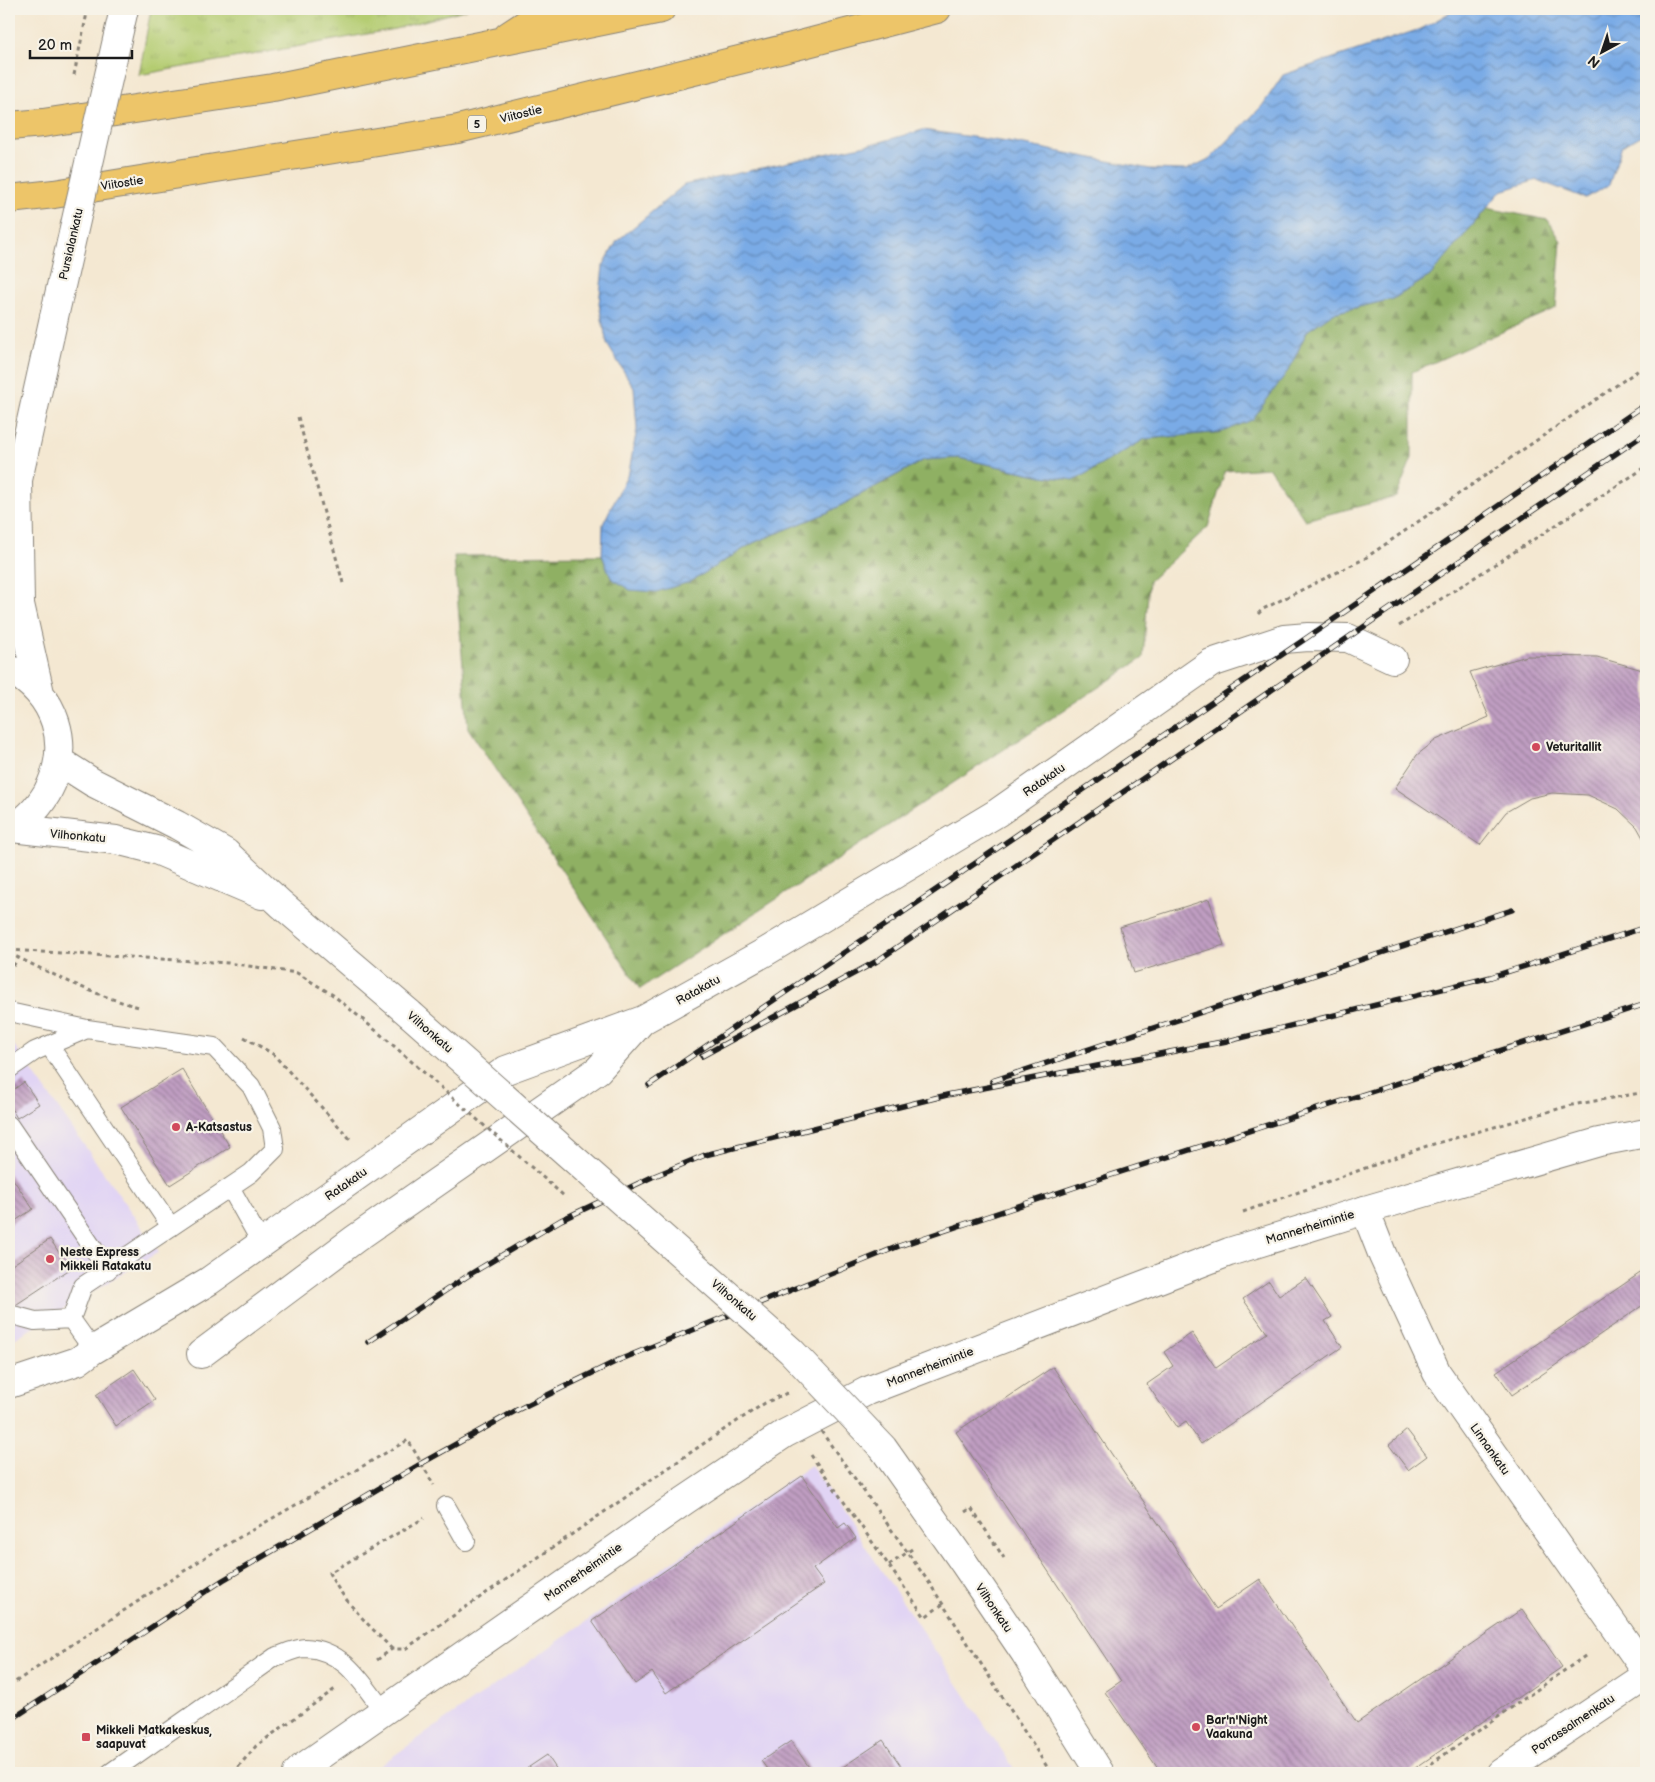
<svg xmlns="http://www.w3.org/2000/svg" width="1655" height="1782" viewBox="0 0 1655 1782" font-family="'Balsamiq Sans',sans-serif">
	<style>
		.built { fill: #e1d4f4 }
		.grass { fill: url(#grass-tufts); stroke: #687446 }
		.forest { fill: url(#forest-firs); stroke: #566640 }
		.water { fill: url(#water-waves); stroke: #4b6481 }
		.building { fill: url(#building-back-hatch) }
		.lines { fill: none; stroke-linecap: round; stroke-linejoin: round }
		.service-casing { stroke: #888277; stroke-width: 20 }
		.minor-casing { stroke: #888277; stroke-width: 30 }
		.tertiary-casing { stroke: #888277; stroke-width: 30 }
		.trunk-casing { stroke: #888277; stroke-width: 30 }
		.path { stroke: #888277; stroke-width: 3; stroke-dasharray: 4 4; stroke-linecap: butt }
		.service { stroke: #fff; stroke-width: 18 }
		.minor { stroke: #fff; stroke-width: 28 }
		.tertiary { stroke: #fff; stroke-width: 28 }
		.trunk { stroke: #edc569; stroke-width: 28 }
		.rail-casing { stroke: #1c1c1c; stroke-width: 5.5 }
		.rail { stroke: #f7f3e8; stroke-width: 4; stroke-dasharray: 11; stroke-linecap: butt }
		.tertiary-bridge-casing { stroke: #888277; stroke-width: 30; stroke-linecap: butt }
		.path-bridge { stroke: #888277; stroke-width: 3; stroke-dasharray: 4 4; stroke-linecap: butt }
		.tertiary-bridge { stroke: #fff; stroke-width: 28 }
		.poi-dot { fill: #d1495b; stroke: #f7f3e8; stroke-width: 2 }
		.labels { text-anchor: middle; stroke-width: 4.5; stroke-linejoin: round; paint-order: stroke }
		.shield { fill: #f7f3e8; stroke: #5e5c59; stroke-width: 1 }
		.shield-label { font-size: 11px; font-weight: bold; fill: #1c1c1c }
		.street-label { font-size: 12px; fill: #1c1c1c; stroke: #f7f3e8 }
		.poi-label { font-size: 12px; font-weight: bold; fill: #1c1c1c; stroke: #f7f3e8; text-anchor: start }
	</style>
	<defs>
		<pattern id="grass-tufts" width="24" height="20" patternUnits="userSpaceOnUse" patternTransform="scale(1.25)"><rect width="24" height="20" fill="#b4cc71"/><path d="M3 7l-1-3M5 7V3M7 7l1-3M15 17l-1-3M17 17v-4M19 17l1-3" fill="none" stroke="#9aaf61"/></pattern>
		<pattern id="forest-firs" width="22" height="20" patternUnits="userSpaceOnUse" patternTransform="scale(1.25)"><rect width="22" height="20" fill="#8fb063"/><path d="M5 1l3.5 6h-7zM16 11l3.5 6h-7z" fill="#748e51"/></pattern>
		<pattern id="water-waves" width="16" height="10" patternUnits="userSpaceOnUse" patternTransform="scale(1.25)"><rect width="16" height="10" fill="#7aabe6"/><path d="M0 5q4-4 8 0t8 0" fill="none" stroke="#638aba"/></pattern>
		<pattern id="building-back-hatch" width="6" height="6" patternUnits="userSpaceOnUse" patternTransform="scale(1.25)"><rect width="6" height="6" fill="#c09ec2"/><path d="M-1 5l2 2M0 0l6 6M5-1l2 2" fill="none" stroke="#9b809d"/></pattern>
	</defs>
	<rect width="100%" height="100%" fill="#f7f3e8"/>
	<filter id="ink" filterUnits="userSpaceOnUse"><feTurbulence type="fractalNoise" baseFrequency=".02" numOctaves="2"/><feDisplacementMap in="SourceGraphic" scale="10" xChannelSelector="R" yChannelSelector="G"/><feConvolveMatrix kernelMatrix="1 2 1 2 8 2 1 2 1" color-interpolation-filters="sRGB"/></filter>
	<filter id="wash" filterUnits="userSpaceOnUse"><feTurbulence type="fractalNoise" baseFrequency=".0096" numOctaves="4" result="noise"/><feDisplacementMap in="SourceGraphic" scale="20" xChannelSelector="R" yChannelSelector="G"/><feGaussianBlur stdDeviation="1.12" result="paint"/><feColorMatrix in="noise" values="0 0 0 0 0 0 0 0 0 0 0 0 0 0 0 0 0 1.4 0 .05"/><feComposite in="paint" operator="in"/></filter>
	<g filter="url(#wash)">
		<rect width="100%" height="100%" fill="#f4e8d2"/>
		<path class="built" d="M9,1038l150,214 -150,90z
			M811,1465l206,308h-648z"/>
		<path class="grass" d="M151,9h316l-72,20 -256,46z"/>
		<path class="forest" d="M1487,208l61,12 13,21 -5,67 -144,64v86l-16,39 -91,23 -36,-52 -44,3 -17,56 -59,54 -6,77 -503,331 -172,-261 -14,-172 148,-1 9,23 79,4 63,-39 76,-31 95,-52 35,-2 83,18 33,4 70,-41 77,-7 68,-64 17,-37 26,-18 60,-14 37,-23z"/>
		<path class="water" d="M1456,9h190v124l-24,13 -13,39 -24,13 -48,-18 -36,11 -71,85 -37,23 -60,14 -26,18 -17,37 -38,52 -30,12 -77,7 -70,41 -33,-4 -83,-18 -35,2 -95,52 -76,31 -63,39 -34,10 -26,-2 -19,-12 -9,-23 1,-31 26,-53 8,-42 -3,-41 -27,-44 -8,-40 4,-38 14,-25 67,-56 196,-43 43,-12 91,13 136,26 36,1 25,-12 51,-52 21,-31 140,-47z"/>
		<g id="blocks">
			<path class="building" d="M1527,656l70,1 49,14v172l-9,-16 -19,-18 -30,-14 -36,-2 -22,5 -24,14 -26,33 -85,-57 22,-33 19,-15 53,-23 -19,-45z
				M1209,899l15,46 -90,28 -14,-46z
				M182,1069l48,78 -60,38 -49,-78z
				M24,1082l15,22 -22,14 -8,-13v-12z
				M9,1173l24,36 -24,16z
				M50,1239l20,30 -59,39 -2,-4v-37z
				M1646,1269v34l-134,92 -16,-23z
				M1306,1278l26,39 -7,4 17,26 -141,97 -15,-22 -9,6 -30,-44 26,-18 -9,-14 28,-19 24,35 51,-35 -24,-34 26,-18 10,15z
				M1053,1367l163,242 44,-30 97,144 165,-114 40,58 -154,106h-247l-56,-81 16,-11 -165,-249z
				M134,1369l21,31 -39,26 -20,-31z
				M1407,1430l20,26 -19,14 -19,-25z
				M802,1476l36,52 7,-5 11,15 -43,31 11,15 -158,109 -14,-21 -17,12 -43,-63z
				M883,1740l20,29 -6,4h-63z
				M791,1741l22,32h-43l-9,-12z
				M547,1755l12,18h-39z"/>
		</g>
	</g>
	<g filter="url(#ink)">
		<use href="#blocks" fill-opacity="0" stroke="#888277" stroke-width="1"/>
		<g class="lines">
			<defs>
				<path id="service" d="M9,1012l78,17
					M49,1045l122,182
					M9,1069l26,-18 52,-22 127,18 37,39 21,42 3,21 -24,24 -168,113 -12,33
					M9,1125l99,145
					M230,1187l32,57
					M9,1314l26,7 36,-2
					M71,1319l22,31
					M446,1506l20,35
					M110,1773l165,-116c9,-3 21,-9 30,-9 39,1 58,36 79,64"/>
				<path id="minor" d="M1365,1210l18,46 54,117 209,298
					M201,1354l154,-115 243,-169 42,-47
					M9,1384l69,-23 15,-11 116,-69 297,-211 137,-50 124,-69 230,-138 214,-150 73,-24 24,-2 40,1 45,21"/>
				<path id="tertiary" d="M18,480l2,124 20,89
					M12,496l6,-16 36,-163
					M9,669c47,26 64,75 38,124 -9,15 -22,29 -38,36
					M59,761l33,21 85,43 49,28 55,51 129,110
					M12,828l104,12 40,10 106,45
					M962,1560l63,93 75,120
					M297,1773l5,-5 382,-267 100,-67 83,-43 362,-139 136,-42 234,-68 47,-9
					M1501,1773l145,-97"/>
				<path id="trunk" d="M508,36l41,-27
					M9,126l34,-3 230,-35 388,-79
					M9,199l45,-5 404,-65 346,-85 133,-35"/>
			</defs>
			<use href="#service" class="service-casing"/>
			<use href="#minor" class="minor-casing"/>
			<use href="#tertiary" class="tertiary-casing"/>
			<use href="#trunk" class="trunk-casing"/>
			<path class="path" d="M87,13l1,-4
				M298,417l45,166
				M1258,614l5,-5 101,-50 282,-194
				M1399,626l247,-159
				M9,950l219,13 69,10 36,22 53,44
				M9,953c43,21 84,42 130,54
				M9,973l9,-15
				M244,1037l29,17 79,87
				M1243,1212l184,-66 145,-41 74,-13
				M811,1455l114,162 18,-13
				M965,1512l6,-4 33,50
				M889,1565l26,-18
				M928,1581l123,192
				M392,1649c-22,-23 -48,-47 -63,-76l95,-55
				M377,1660l15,-11h13l314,-216 46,-30 24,-11
				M9,1686l198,-130 201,-116 26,45
				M233,1773l23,-27 79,-57
				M1418,1773l170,-119"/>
			<use href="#service" class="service"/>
			<use href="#minor" class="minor"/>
			<use href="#tertiary" class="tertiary"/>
			<use href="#trunk" class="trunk"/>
			<defs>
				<path id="rail" d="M702,1056l175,-95 769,-528
					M992,1081l520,-171
					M649,1085l659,-448 338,-233
					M368,1342l104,-69 89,-53 91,-43 53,-22 242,-60 285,-55 259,-63 155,-50
					M9,1721l214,-141 199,-117 95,-53 102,-50 280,-114 203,-68 544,-174"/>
			</defs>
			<use href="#rail" class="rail-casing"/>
			<use href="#rail" class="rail"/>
			<defs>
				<path id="tertiary-bridge" d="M54,317l70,-308
					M410,1014l381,337 92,97 79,112"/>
			</defs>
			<use href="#tertiary-bridge" class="tertiary-bridge-casing"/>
			<path class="path-bridge" d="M74,75l13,-62
				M386,1039l178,157
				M821,1431l107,150"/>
			<use href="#tertiary-bridge" class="tertiary-bridge"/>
		</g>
	</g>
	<g class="poi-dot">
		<circle cx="1536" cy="747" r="5"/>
		<circle cx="176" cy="1127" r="5"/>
		<circle cx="50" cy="1259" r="5"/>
		<circle cx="1196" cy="1727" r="5"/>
		<rect x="81" y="1732" width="10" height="10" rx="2.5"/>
	</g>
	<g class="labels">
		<rect class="shield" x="468" y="115.5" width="18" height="17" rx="4"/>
		<g class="shield-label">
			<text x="477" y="128">5</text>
		</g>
		<g class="street-label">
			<text transform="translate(521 114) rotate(-14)" y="4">Viitostie</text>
			<text transform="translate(122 183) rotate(-9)" y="4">Viitostie</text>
			<text transform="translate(71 244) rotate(-77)" y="4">Pursialankatu</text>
			<text transform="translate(1044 780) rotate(-35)" y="4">Ratakatu</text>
			<text transform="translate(78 836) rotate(5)" y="4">Vilhonkatu</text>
			<text transform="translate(698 990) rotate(-29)" y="4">Ratakatu</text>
			<text transform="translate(430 1032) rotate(41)" y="4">Vilhonkatu</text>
			<text transform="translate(346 1184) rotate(-35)" y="4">Ratakatu</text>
			<text transform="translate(1310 1227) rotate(-17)" y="4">Mannerheimintie</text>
			<text transform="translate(734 1300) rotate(41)" y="4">Vilhonkatu</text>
			<text transform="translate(930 1367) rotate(-21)" y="4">Mannerheimintie</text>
			<text transform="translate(1490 1449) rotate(55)" y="4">Linnankatu</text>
			<text transform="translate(583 1572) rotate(-35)" y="4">Mannerheimintie</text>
			<text transform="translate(994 1608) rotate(56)" y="4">Vilhonkatu</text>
			<text transform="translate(1573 1724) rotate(-34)" y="4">Porrassalmenkatu</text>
		</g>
		<g class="poi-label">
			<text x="1546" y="751">Veturitallit</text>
			<text x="186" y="1131">A-Katsastus</text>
			<text x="60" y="1256">Neste Express<tspan x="60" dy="14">Mikkeli Ratakatu</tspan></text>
			<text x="1206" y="1724">Bar'n'Night<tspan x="1206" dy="14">Vaakuna</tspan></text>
			<text x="96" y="1734">Mikkeli Matkakeskus,<tspan x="96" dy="14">saapuvat</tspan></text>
		</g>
	</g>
	<rect width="1655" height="1782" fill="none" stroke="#f7f3e8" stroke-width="30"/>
	<g transform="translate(1602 52) rotate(220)" stroke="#f7f3e8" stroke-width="4" paint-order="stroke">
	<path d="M0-4L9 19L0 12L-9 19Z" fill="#1c1c1c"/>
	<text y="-8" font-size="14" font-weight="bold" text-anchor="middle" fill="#1c1c1c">N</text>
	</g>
	<path d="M30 50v8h102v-8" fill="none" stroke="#1c1c1c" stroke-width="2.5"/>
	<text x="38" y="50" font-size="15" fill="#1c1c1c" stroke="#f7f3e8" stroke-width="4" paint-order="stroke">20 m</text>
</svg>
